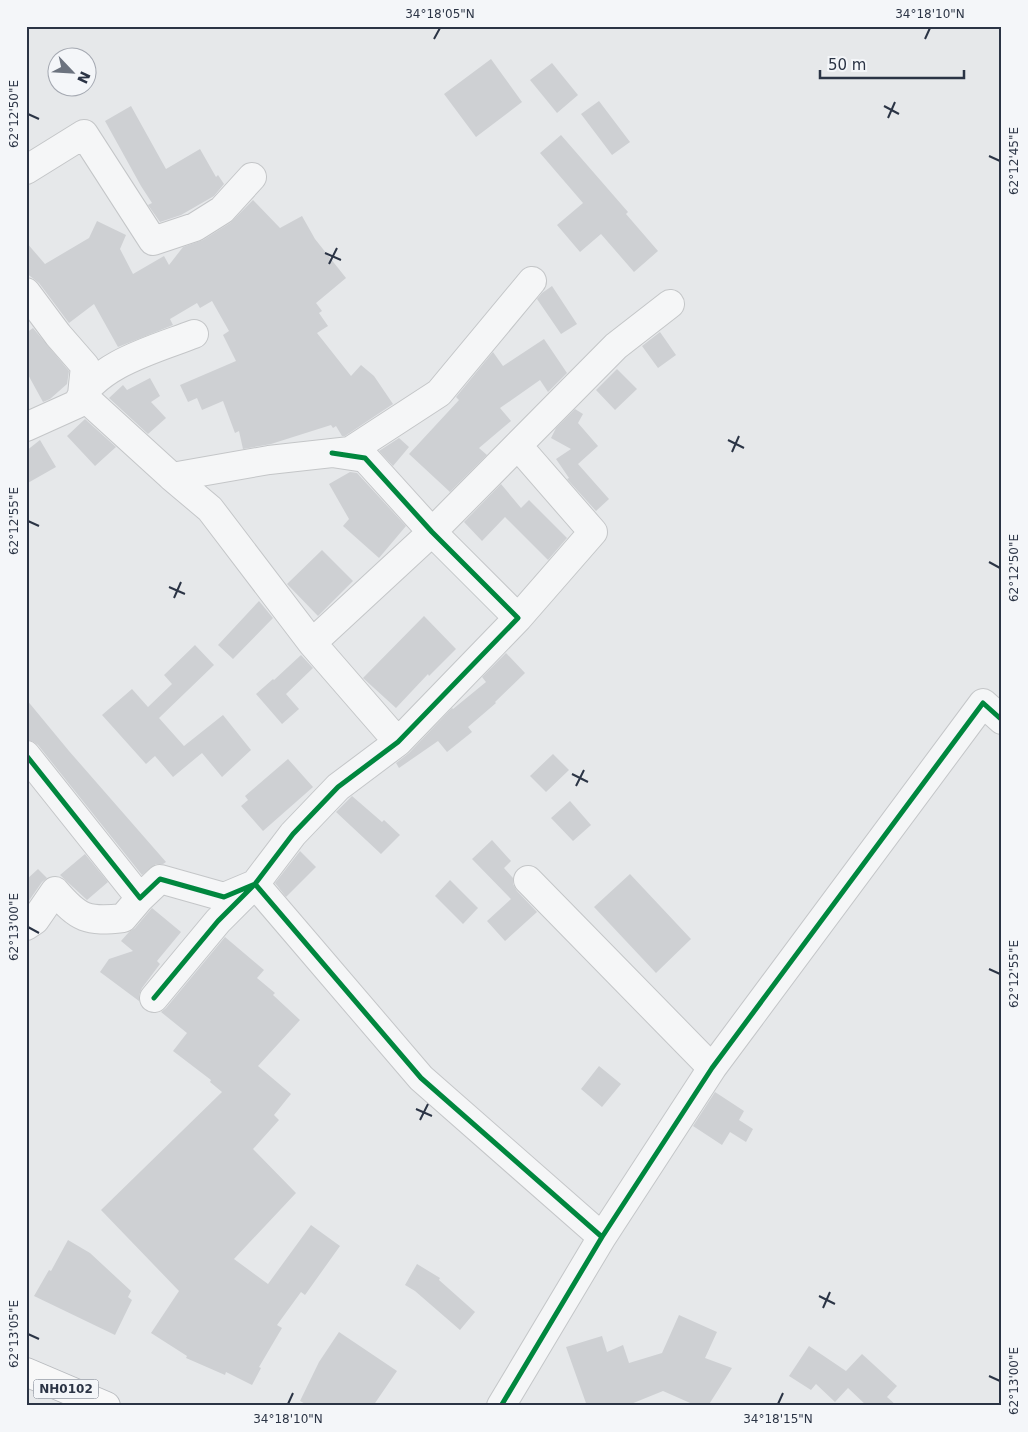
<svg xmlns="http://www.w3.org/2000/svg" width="1028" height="1432" viewBox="0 0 1028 1432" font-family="'DejaVu Sans',sans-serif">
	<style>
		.building { fill: #ced0d3 }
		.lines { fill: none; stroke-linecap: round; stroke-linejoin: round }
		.minor-casing { stroke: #c4c6c8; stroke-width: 30 }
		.highway-casing { stroke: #b8bbbf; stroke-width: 30 }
		.minor { stroke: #f5f6f7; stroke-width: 28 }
		.highway { stroke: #f8f8f8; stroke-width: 28 }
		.cycleway-casing { stroke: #f4f6f9; stroke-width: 8 }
		.cycleway { stroke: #00873e; stroke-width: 5 }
		.ticks { fill: none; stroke: #2b3445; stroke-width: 2 }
		.labels { text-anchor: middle; stroke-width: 4; stroke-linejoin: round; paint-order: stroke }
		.shield { fill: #f4f6f9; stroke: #676e7b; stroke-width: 1 }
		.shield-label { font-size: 12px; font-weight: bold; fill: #2b3445 }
		.neatline { fill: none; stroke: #2b3445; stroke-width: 2 }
		.ticks-label { font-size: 12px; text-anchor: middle; fill: #2b3445 }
	</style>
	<rect width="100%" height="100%" fill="#e6e8ea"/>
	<path class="building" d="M491,59l31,43 -46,35 -32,-43z
		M552,63l26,32 -21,18 -27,-33z
		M599,101l31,41 -18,13 -31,-41z
		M131,106l35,63 34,-20 16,28 2,-2 6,9 -10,12 -33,19 -21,7 -12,-17 4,-2 -11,-17 -36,-65z
		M561,135l67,77 -2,2 32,37 -24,21 -33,-38 -21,18 -23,-27 26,-22 -43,-50z
		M253,200l27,28 22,-12 13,23 31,39 -30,25 6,8 -3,2 9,13 -11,7 34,43 10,-11 13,11 19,28 -48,32h-3l-6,-10 -3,2 -2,-3 -60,19 -28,5 -4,-18 -4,2 -12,-32 -21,9 -5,-12 -9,4 -8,-17 56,-24 -13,-26 6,-4 -17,-30 -12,7 -3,-5 -27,16 3,6 -55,22 -24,-43 -25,19 -30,-40 -13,-10v-31l19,22 44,-26 8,-17 29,14 -6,14 13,25 31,-18 5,9 14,-18 20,-7 27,-17z
		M552,286l25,38 -16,10 -24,-35 5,-6z
		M33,328l36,43 -2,13 -17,15 -7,3 -17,-31v-38z
		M660,332l16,23 -18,13 -16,-22z
		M544,339l23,34 -19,19 -8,-12 -40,28 11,13 -32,27 8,7 -37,37 -41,-38 50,-54 -3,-3 37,-45 10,14z
		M617,369l20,20 -22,21 -19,-20z
		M150,378l10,18 -9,6 15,16 -18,16 -39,-36 14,-13 4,5z
		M575,409l8,5 -5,9 20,23 -20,18 31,35 -13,12 -29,-32 2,-1 -13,-19 15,-10 -20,-11 5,-10z
		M85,419l31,28 -21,19 -28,-30z
		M399,438l10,9 -16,19 -14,-15z
		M40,440l16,27 -30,17v-33z
		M350,472l7,1 49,53 -27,32 -36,-32 6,-7 -20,-35z
		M501,484l20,24 8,-8 38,38 -19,22 -43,-43 -23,24 -18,-19z
		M322,550l31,31 -35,35 -31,-32z
		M259,601l14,17 -40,41 -15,-14z
		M424,616l32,33 -27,27 -1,-2 -32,34 -33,-30z
		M195,645l19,20 -55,53 25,28 39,-31 28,35 -29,27 -20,-24 -29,24 -18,-21 -9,8 -44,-49 30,-26 16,18 24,-23 -8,-9z
		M506,653l19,20 -30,29 1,1 -28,24 4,5 -25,20 -9,-11 -39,27 -3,-5 13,-10 43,-45 1,1 33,-27 -4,-5z
		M301,655l12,13 -27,26 13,15 -17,15 -26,-30 17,-15 1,1z
		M26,699l43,52 97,111 -3,2h-7l-14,11 -104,-130 -6,-4 -6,-1z
		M553,754l16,16 -23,22 -16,-16z
		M288,759l25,28 -50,44 -22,-25 7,-6 -3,-4z
		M352,796l30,26 2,-2 16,15 -19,19 -45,-42z
		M570,801l21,24 -18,16 -22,-23z
		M492,840l19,21 -7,7 9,10v6l4,7 20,21 -32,29 -18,-20 24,-22 -39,-40z
		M300,851l16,16 -30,30 -11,-14z
		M85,854l23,28 -21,18 -27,-25z
		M38,869l9,9 -5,4 -16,23v-25z
		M630,874l61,65 -35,34 -62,-66z
		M450,880l28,28 -15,16 -28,-28z
		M152,908l29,24 -24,29 3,3 -18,24 -3,7v6l-39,-29 9,-13 24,-8 -12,-10 8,-9 6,-4z
		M225,937l39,33 -7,8 18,15 -2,2 27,25 -42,46 33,28 -17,21 5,5 -26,29 43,44 -62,66 34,25 43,-59 29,21 -35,49 -4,-3 -24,33 5,3 -23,39 2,1 -9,17 -26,-13 -1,3 -39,-17 1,-2 -36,-23 28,-42 -78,-81 121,-118 -12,-10 1,-2 -38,-29 14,-18 -26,-21 5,-4z
		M599,1066l22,18 -19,23 -21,-18z
		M715,1092l29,19 -5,9 14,9 -7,13 -16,-10 -8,13 -29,-19z
		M68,1240l22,13 41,38 -3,6 4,3 -17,35 -81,-39 15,-26 2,1z
		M417,1264l23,14 -1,2 36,32 -15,18 -45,-39 -10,-6z
		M679,1315l38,17 -12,26 27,10 -24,38h-11l-34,-15 -37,15h-39l-21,-59 36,-11 5,16 16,-7 6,18 33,-10z
		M339,1332l58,39 -24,35h-64l-9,-5 19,-39z
		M809,1346l37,25 16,-17 35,32 -10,11 10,9h-30l-19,-18 -13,14 -19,-18 -5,6 -22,-14z"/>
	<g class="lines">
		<defs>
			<path id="minor" d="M26,170l58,-36 69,107 42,-14 27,-17 30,-33
				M26,292l32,43 27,31 -3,29 90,82 38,32 102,134 86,99
				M26,427l51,-23c19,-40 78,-55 117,-70
				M518,446l75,86 -75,86
				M172,477l97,-17 81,-9 89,-58 93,-112
				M312,643l120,-111 184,-186 54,-42
				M26,755l114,143 20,-19 64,18 31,-13 166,194 181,159
				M528,880l184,188
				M26,926l9,-6 20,-29c24,28 32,31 68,27l17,-20
				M154,998l64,-77 37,-37 38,-50 45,-47 60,-45 120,-124 -86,-86 -67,-74 -33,-5
				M501,1406l101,-169 110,-169 271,-365 19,17"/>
			<path id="highway" d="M26,1372l80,34"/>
		</defs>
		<use href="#minor" class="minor-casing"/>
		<use href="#highway" class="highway-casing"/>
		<use href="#minor" class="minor"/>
		<use href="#highway" class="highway"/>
		<defs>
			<path id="cycleway" d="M26,755l114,143 20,-19 64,18 31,-13 166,194 181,159
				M154,998l64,-77 37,-37 38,-50 45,-47 60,-45 120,-124 -86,-86 -67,-74 -33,-5
				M501,1406l101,-169 110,-169 271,-365 19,17"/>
		</defs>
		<use href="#cycleway" class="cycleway-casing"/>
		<use href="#cycleway" class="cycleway"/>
	</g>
	<path class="ticks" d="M434,39l6,-11M925,39l5,-11M884,106l15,8M28,114l11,5M888,118l7,-16M989,156l11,5M325,253l16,7M329,264l8,-16M728,440l16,8M732,452l7,-16M28,521l11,5M989,562l11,6M169,587l16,7M174,598l7,-16M572,774l16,8M576,786l8,-16M28,927l11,6M989,969l11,5M416,1109l16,7M420,1120l8,-16M819,1296l16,8M823,1308l7,-16M28,1334l11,5M989,1376l11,5M288,1404l5,-11M778,1404l5,-11"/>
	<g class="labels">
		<rect class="shield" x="33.5" y="1379.5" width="65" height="19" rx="4"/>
		<g class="shield-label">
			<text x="66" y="1393">NH0102</text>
		</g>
	</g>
	<rect width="1028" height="1432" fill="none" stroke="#f4f6f9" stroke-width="55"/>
	<g transform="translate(72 72) rotate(115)"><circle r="24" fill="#f4f6f9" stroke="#a4a8b1"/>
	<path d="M0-4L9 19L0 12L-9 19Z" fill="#6c737f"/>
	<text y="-8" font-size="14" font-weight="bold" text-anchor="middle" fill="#2b3445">N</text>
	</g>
	<path d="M820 70v8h144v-8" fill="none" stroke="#2b3445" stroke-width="2.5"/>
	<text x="828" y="70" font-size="15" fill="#2b3445" stroke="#f4f6f9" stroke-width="4" paint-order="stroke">50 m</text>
	<rect x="28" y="28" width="972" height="1376" class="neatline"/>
	<g class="ticks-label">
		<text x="440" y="18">34°18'05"N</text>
		<text x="930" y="18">34°18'10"N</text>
		<text transform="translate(14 114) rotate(-90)" y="4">62°12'50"E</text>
		<text transform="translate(1014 161) rotate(-90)" y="4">62°12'45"E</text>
		<text transform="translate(14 521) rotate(-90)" y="4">62°12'55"E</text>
		<text transform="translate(1014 568) rotate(-90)" y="4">62°12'50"E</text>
		<text transform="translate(14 927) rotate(-90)" y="4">62°13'00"E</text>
		<text transform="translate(1014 974) rotate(-90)" y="4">62°12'55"E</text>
		<text transform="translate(14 1334) rotate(-90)" y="4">62°13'05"E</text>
		<text transform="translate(1014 1381) rotate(-90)" y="4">62°13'00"E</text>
		<text x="288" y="1423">34°18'10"N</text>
		<text x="778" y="1423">34°18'15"N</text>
	</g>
</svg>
